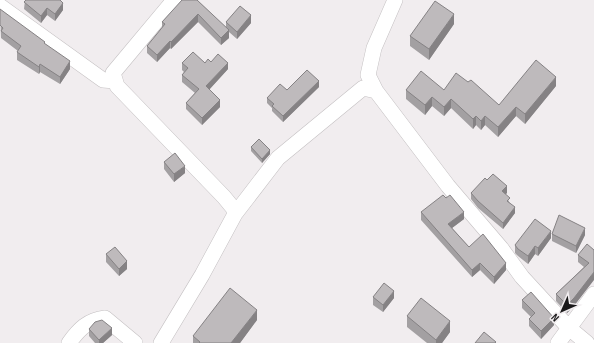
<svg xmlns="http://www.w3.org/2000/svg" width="594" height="343" viewBox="0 0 594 343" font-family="'Sofia Sans Condensed',sans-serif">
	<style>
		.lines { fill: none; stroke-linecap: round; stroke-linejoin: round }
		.minor-casing { stroke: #c4c0c2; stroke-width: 16 }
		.minor { stroke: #fff; stroke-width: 15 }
		.wall { fill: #a3a0a2 }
		.shaded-wall { fill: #858284 }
		.building { fill: #bebabc; stroke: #858284 }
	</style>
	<rect width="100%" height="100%" fill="#f1edef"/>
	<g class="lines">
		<defs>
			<path id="minor" d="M395,0l-21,48 -6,27 8,16 72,95 53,62 21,29 47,51 18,15
				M0,6l103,74 12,1
				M235,214l43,-56 85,-70 13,3
				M69,343c10,-14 19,-23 36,-25l30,25
				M161,343l41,-68 33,-61 -2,-6 -9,-11 -107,-111 -4,-13 61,-73
				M558,343l36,-49"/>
		</defs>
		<use href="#minor" class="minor-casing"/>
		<use href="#minor" class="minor"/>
	</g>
	<path class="wall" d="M25,0h35l3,10 -8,11 -8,-6 -6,8 -17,-14z
		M181,0h17v1l28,27v-6l25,1 -14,16 -8,-7v6l-8,7 -23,-23 -27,27 -1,-1 -13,14 -10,-9v-7l15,-18v-6l19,-20z
		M0,9l45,35 25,25 -10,15 -20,-12 -1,2 -22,-14v-8l1,-1 -17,-13z
		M454,24l-25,36 -19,-14v-10z
		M211,62l17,7 -19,21 11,17 -18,18 -16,-16v-6l9,-10 -13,-11v-7l2,-3 -2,-2v-7h23z
		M556,86l-31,38 -9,-8 -18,21 -13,-12 -4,5 -5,-5 -3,4 -22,-21 -7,8 -12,-10 -7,9 -19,-16v-9h38l55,15z
		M319,87l-36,35 -11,-11v-3l-5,-5v-5l20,-8z
		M251,147l19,7 -8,9 -11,-12z
		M164,162l21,11 -11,9 -10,-13z
		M487,180l20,13 -2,1 10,19 -12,16 -25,-21 -7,-9v-6z
		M421,212l43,7 -12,9 17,19 37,23 -12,14 -14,-14 -8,7 -51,-57z
		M552,234l33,1 -9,18 -24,-12z
		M551,238l-13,18 -3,-2 -7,10 -10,-8 -3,-3v-8z
		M594,250l-20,56 -7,7 -11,-12v-7l28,-27 -6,-5v-7z
		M106,254l21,15 -8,7 -13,-14z
		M373,297l21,1 -11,14 -10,-7z
		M522,300l32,25 -13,14 -12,-13v-7l2,-2 -9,-9z
		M407,316l43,16 -8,11h-15l-20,-16z
		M257,320l-17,23h-47v-7z
		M89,329l23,6 -9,8h-8l-6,-7z"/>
	<path class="shaded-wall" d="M63,3v7l-8,11v-7z
		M47,8v7l-6,8v-7z
		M198,14v8l-27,27v-7z
		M454,14v10l-25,36v-11z
		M251,15v8l-14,16v-7z
		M229,30v8l-8,7v-7z
		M170,41v7l-13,14v-7z
		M70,61v8l-10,15v-7z
		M228,63v6l-22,24v-7z
		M40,64v8l-1,2v-7z
		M556,77v9l-31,38v-10z
		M319,81v6l-36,35v-6z
		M432,97v9l-7,9v-10z
		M451,99v9l-7,8v-9z
		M220,100v7l-18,18v-7z
		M516,107v9l-18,21v-10z
		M476,116v9l-3,4v-10z
		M485,116v9l-4,5v-9z
		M270,150v4l-8,9v-4z
		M185,166v7l-11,9v-8z
		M507,186v7l-5,5v-7z
		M515,207v6l-12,16v-6z
		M464,212v7l-16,12v-7z
		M585,228v7l-9,18v-7z
		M551,231v7l-13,18v-8z
		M535,246v8l-7,10v-8z
		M127,261v8l-8,7v-7z
		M480,263v7l-8,7v-7z
		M506,263v7l-12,14v-7z
		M594,272v8l-20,26 -7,7v-8z
		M394,291v7l-11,14v-7z
		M257,310v10l-17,23h-9z
		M554,318v7l-13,14v-8z
		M450,321v11l-8,11h-6v-3z
		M112,328v7l-9,8h-4v-3z"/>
	<path class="building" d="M26,0h34l3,3 -8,11 -8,-6 -6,8 -17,-14z
		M182,0h15l32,30 -8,8 -23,-24 -27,28 -1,-1 -13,14 -10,-9 18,-22 -3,-2z
		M435,1l19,13 -25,35 -19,-13z
		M240,6l11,9 -14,17 -11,-10z
		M0,9l45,33 -1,1 26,18 -10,16 -20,-13 -1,3 -22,-15 4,-6 -20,-15 2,-3 -3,-3z
		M193,52l12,11 3,-4 3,3 7,-8 10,9 -22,23 14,14 -18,18 -16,-15 13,-14 -17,-14 6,-7 -6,-5z
		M536,60l20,17 -31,37 -9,-7 -18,20 -13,-11 -4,5 -5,-5 -3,3 -22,-20 -7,8 -12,-10 -7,8 -19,-15 15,-19 23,19 12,-17 12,9 3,-2 28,25z
		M307,70l12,11 -36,35 -11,-10 2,-2 -7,-6 13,-14 7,6z
		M259,139l11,11 -8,9 -11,-12z
		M175,153l10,13 -11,8 -10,-12z
		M493,174l14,12 -5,5 8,7 -3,3 8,6 -12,16 -25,-22 -7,-8 14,-15 2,2z
		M443,195l3,3 4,-3 14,17 -16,12 21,23 14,-13 23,29 -12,14 -14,-14 -8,7 -51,-58z
		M559,215l26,13 -9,18 -24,-12z
		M535,219l16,12 -13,17 -3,-2 -7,10 -10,-7 -3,-4z
		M587,244l7,6v22l-20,26 -7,7 -11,-11 33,-31 -11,-8z
		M115,247l12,14 -8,8 -13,-15z
		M384,283l10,8 -11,14 -10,-8z
		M230,288l27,22 -26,33h-32l1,-1 -7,-6z
		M531,292l23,26 -13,13 -12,-12 6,-6 -13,-13z
		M421,298l29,23 -14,19 -29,-24z
		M102,320l10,8 -13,12 -10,-11 6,-7z
		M484,332l12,10 -1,1h-20z"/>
	<g transform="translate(562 311) rotate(225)" stroke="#f1edef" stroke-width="3" paint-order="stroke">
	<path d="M0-3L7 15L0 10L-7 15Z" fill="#191819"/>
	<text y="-6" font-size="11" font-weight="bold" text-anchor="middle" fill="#191819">N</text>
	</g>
</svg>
